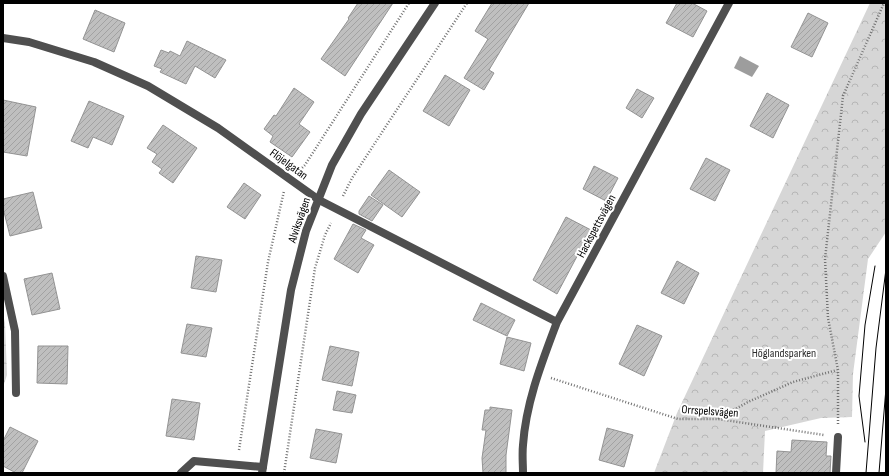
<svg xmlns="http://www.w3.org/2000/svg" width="889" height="476" viewBox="0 0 889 476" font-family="'Sofia Sans Condensed',sans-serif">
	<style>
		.forest { fill: url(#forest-crowns) }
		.water { fill: #9d9d9d }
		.building { fill: url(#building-hatch); stroke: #939393 }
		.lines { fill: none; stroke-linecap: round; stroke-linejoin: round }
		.path { stroke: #717171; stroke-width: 2.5; stroke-dasharray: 1 2; stroke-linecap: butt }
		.minor { stroke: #4f4f4f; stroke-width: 8 }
		.tertiary { stroke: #4f4f4f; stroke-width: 8 }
		.tram { stroke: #000; stroke-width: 1 }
		.labels { text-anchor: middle; stroke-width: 4; stroke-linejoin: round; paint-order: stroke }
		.street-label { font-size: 12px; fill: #000; stroke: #fff }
		.park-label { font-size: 12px; fill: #2d2d2d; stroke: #fff }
	</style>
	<defs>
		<pattern id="forest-crowns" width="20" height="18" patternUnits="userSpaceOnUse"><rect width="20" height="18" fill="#d6d6d6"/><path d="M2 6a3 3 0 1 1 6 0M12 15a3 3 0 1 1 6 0" fill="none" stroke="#b6b6b6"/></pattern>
		<pattern id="building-hatch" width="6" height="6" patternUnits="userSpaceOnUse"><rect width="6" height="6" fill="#bfbfbf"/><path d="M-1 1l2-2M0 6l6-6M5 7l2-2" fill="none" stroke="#a2a2a2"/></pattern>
	</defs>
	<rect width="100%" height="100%" fill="#fff"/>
	<path class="forest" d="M870,3h16v229l-18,27 -15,115 -1,43 -31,1 -56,13 -2,42h-109l23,-60z
		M3,314l2,9 2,52 -4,12z"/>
	<path class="water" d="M740,56l19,10 -7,11 -18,-9z"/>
	<path class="building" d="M358,3h35l-48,73 -24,-17 28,-40 -1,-1z
		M492,3h37l-40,67 5,3 -10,17 -20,-12 24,-39 -13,-8z
		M677,3h15l15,8 -14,26 -27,-14z
		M95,10l30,13 -11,29 -31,-13z
		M808,13l20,10 -16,34 -21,-10z
		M187,41l39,19 -11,18 -20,-12 -9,18 -26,-12 2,-3 -8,-3 7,-16 8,3 1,-2 10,5z
		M445,75l25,15 -21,36 -26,-15z
		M294,88l20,14 -15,22 11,8 -18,25 -22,-15 3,-6 -9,-7 10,-14 2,1z
		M637,89l17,9 -12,20 -16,-10z
		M767,93l22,12 -16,33 -23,-12z
		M3,100l33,7 -9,49 -24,-4z
		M89,101l35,15 -12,29 -19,-8 -5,11 -17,-7z
		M163,125l34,23 -24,35 -14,-10 3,-4 -10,-7 5,-8 -10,-6z
		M706,158l24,12 -15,31 -25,-12z
		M594,166l24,12 -12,23 -23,-12z
		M389,170l31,22 -18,25 -31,-22z
		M244,183l17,12 -16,24 -18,-12z
		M33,192l9,36 -32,8 -7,-28v-9z
		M369,196l14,9 -11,16 -13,-7v-3z
		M566,217l25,13 -34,64 -24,-14z
		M353,224l13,6 -5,8 13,7 -16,28 -24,-14z
		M196,256l26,4 -6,32 -25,-4z
		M677,261l22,12 -15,31 -23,-11z
		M52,273l8,36 -28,6 -8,-36z
		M481,303l34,17 -8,16 -34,-16z
		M187,324l25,4 -6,29 -25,-4z
		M637,325l25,11 -18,40 -25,-12z
		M507,337l24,6 -7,28 -24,-7z
		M38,346h30l-1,38 -30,-1z
		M330,346l29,6 -7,34 -30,-6z
		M337,391l19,4 -4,18 -19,-3z
		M172,399l28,4 -6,37 -28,-4z
		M490,407l22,3 -6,45v18h-23l-1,-15 4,-28h-4l3,-20h5z
		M10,427l28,14 -16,32h-6l-13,-7v-25z
		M607,428l26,7 -9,32 -25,-7z
		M316,429l26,5 -6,29 -26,-5z
		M792,440l35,2 -1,14h5l-1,17h-54l1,-22 14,1z"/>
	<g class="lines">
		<path class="path" d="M300,170l5,-5 104,-162
			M343,196l9,-18 115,-175
			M551,378l127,41h40l106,16
			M718,419l30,-17 45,-20 44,-12
			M838,424v-54l-10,-52 -3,-59 18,-163 41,-93
			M239,450l29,-188 16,-71
			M284,473l31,-205 10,-33 6,-12"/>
		<path class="minor" d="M3,38l26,4 65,20 54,24 70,42 101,72 238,122
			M3,276l12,55 1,62
			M181,473l13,-12 69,6
			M523,473c0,-9 -1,-19 0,-28 3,-43 19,-83 34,-123l172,-319
			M836,473l2,-36"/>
		<path class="tertiary" d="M262,473l29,-183 15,-59 26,-66 29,-51 74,-111"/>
		<path class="tram" d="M865,442l-6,-46 6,-71 10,-59
			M866,473l10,-125 10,-79
			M879,473l7,-85"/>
	</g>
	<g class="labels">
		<g class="street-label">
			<text transform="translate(289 164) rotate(36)" y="4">Flöjelgatan</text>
			<text transform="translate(299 220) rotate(-71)" y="4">Alviksvägen</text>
			<text transform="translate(596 226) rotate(-62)" y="4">Hackspettsvägen</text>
			<text transform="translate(710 411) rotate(4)" y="4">Orrspelsvägen</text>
		</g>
		<g class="park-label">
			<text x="784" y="357">Höglandsparken</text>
		</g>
	</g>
	<rect width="889" height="476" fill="none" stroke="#000000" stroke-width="8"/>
</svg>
